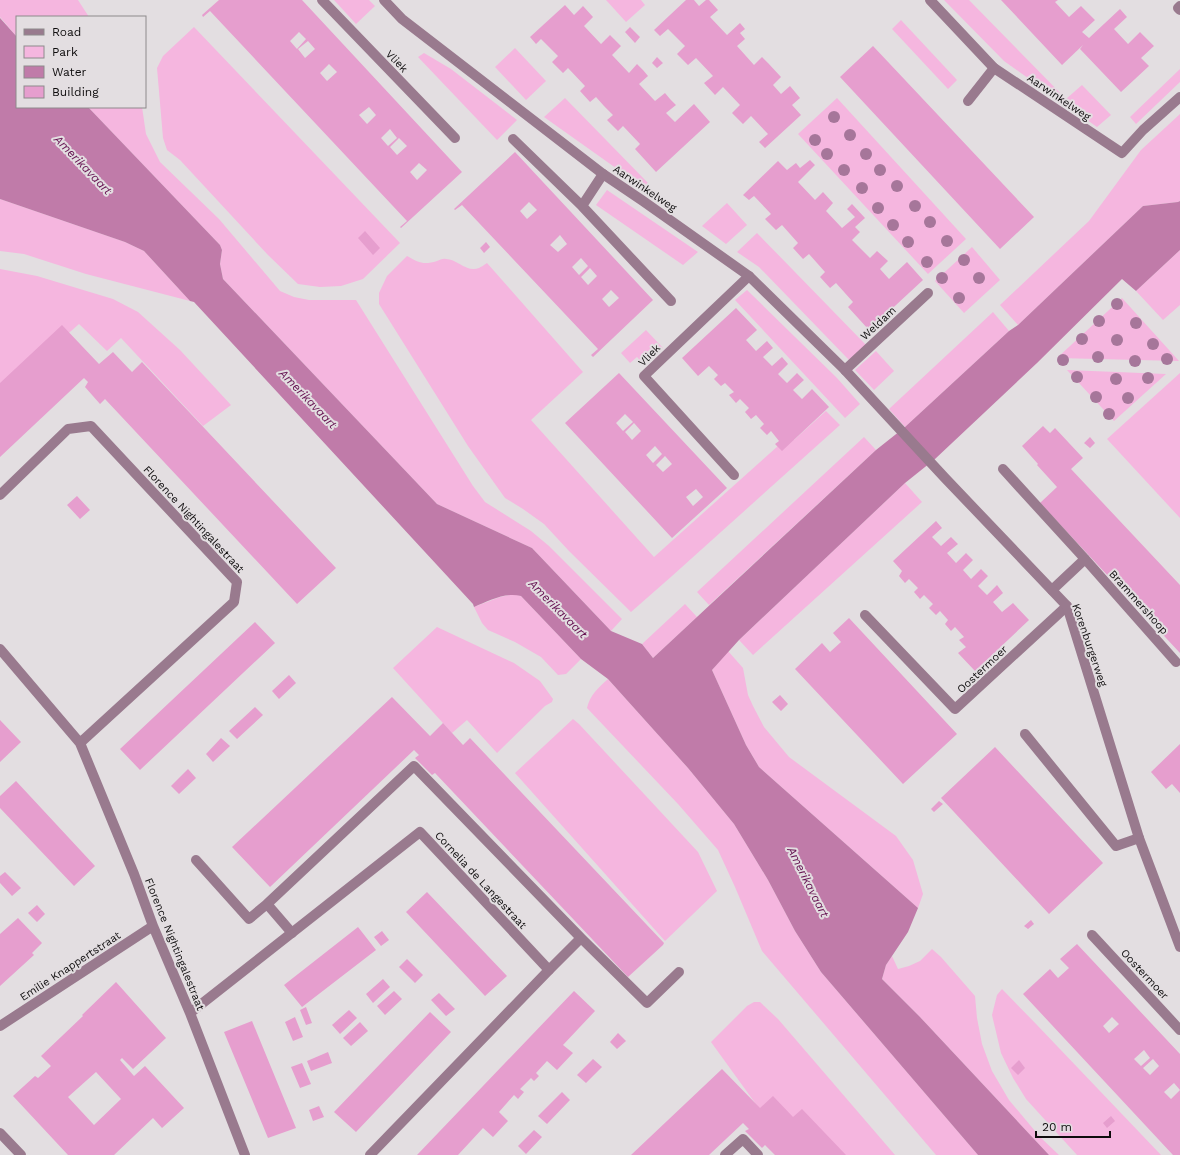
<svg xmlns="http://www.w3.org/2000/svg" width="1180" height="1155" viewBox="0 0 1180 1155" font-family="'Work Sans',sans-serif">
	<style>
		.green { fill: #f5b6df }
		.water { fill: #c07ba9 }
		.building { fill: #e69ece; fill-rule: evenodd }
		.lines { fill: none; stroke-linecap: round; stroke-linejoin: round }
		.lane { stroke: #997a8e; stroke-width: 10 }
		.street { stroke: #997a8e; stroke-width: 10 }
		.tree { fill: #a6769a }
		.labels { text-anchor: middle; stroke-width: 4; stroke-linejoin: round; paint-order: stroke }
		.street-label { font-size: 11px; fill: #0e0c0d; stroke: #e3dee1 }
		.water-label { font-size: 12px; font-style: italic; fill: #661352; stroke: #e3dee1 }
	</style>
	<rect width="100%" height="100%" fill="#e3dee1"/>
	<path class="green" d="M0,0h78l11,17h-72v20l-17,-20z
		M334,0h35l6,6 -19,18z
		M606,0h35l4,5 -19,17z
		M944,0h25l97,99 16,-14 29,30 -14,12 -93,-66z
		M901,20l56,60 -9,9 -56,-60z
		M194,27l206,216 -37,36 -22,7 -21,1 -22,-3 -30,-29 -88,-95 -13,-10 -4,-12 -6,-70 6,-12z
		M515,48l31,33 -20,19 -31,-33z
		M424,53l27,16 66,51 -20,20 -79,-83z
		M1180,69v13l-44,42 -6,-7z
		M565,98l83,85 -4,5 -100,-71z
		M837,98l129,141 -38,35 -130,-140z
		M88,107h54l4,27 14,28 59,57 61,72 14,6 15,3h47l117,186 12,16 46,29 18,15 73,73 -11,12 -79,-83 -95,-44 -214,-225 -3,-15 2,-14 -2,-5z
		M1180,114v87l-2,1 -35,4 -125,119 -18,-20 89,-84 52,-71z
		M607,190l91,62 -15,13 -87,-60z
		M0,199l125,43 19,9 46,50 -104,-27 -62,-20 -24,-3z
		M727,203l20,22 -21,19 -24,-18z
		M757,233l109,112 -17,15 -90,-93 -22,-15z
		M972,247l28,33 -36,33 -29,-32z
		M1180,250v55l-17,15 -27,-29z
		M407,256c12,7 17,9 30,5 3,-1 6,-3 9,-2 11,0 21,14 33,9 2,-1 5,-3 8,-5l96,109 -52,48 123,137 134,-120 6,3 32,-29 14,14 -168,151 -41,36 -62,-61 -25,-27 -21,-15 -18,-11 -37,-52 -89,-142v-11l8,-17z
		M0,269l37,7 76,23 25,13 42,38 51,55 -28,21 -82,-88 -14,13 -28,-27 -79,70z
		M747,290l90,88 23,26 -15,14 -110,-118z
		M1122,298l57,63 -122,-3z
		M993,312l16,19 -104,96 -16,-18z
		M646,330l17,18 -19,17 -7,-8 -7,6 -9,-10z
		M876,351l18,20 -20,19 -19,-20z
		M1067,370l99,4 -52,47z
		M1180,373v145l-73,-79z
		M864,437l12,13 -167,155 -12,-13z
		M905,483l17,19 -169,153 -14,-15z
		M514,594l7,2 60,63 -15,15 -8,1 -17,-18 -26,-15 -27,-12 -6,-7 -8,-16 26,-10z
		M685,604l12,13 -44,41 -11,-14z
		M437,627l77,36 26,18 13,18 -1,3 -7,4 -48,47 -30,-33 -15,13 -59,-65z
		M728,651l15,17 5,27 5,11 11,21 25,30 107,79 17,24 10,34 -5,14 -159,-141 -13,-22 -34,-75z
		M608,679l80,89 46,56 34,56 27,51 26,41 157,183h-42l-174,-204 -27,-64 -17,-37 -40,-46 -91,-96c3,-13 11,-20 21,-29z
		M573,719l6,5 119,128 19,39 -52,50 -150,-168z
		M932,949l9,8 34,39 2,22 5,26 10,27 17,29 31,37 19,18h-10l-129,-138 -38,-38 4,-14 6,-9 6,13 11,-3 11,-5z
		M1002,989l35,36 124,130h-84l-51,-56 -13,-21 -12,-25 -9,-38 5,-20z
		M754,1002h6l18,17 117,136h-78l-38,-19 -68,-94 36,-36z"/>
	<path class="water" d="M0,18l17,19v70h71l132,138 2,5 -2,14 3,15 214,225 95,44 79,83 31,13 11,14 223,-208 29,-23 104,-96 9,-6 125,-119 35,-4 2,-1v49l-44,41 -14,-12 -85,84 -102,96 -30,24 -166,157 -27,30 34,75 13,22 159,141 -10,24 -22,33 -4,14 38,38 129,138h-71l-157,-183 -26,-41 -27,-51 -34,-56 -46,-56 -80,-89 -27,-20 -60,-63c-16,-4 -32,5 -47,11l-1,-3 -279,-302 -4,-1 -46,-50 -19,-9 -125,-43z"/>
	<path class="building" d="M219,0h83l160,172 -61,56 -1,-1 7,-6 -76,-81 -121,-129 -7,6 -1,-2zM299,32l7,7 -9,10 -7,-8zM308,41l7,8 -10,9 -7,-9zM329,64l8,8 -10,9 -7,-8zM369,107l7,8 -9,9 -8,-9zM390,129l7,9 -9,8 -7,-8zM399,138l8,8 -10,9 -7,-8zM419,163l8,7 -10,10 -7,-8z
		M686,0h8l5,6 7,-6h3l9,10 -8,7 17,18 13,-12 5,6 -5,4 5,6 -8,7 17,19 8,-8 6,6 13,14 -8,8 8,9 9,-8 10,12 -8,7 9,10 -36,33 -6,-6 9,-8 -17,-18 -8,8 -11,-11 8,-8 -17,-18 -8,8 -11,-12 9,-7 -17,-18 -8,7 -11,-11 8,-8 -17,-17 -8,7 -6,-6z
		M1001,0h57l-3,2 14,15 12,-11 14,14 -13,12 7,6 31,-29 7,8 -13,12 14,15 12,-12 14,14 -13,12 8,8 -28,26 -41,-43 3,-4 -21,20z
		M565,5l9,10 9,-9 10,11 -9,9 17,18 9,-9 11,11 -9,9 17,18 8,-9 6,6 5,6 -9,8 16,17 10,-8 5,6 6,6 -10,8 9,9 19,-18 16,18 -54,50 -21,-23 5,-5 -17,-18 -5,5 -11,-11 6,-5 -9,-9 -8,-9 -6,5 -10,-11 5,-5 -17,-18 -5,5 -11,-11 6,-6 -17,-17 -5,5 -6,-7z
		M630,27l10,10 -5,6 -10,-11z
		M873,46l161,171 -34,32 -160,-172z
		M657,57l6,6 -6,5 -5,-5z
		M515,152l138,148 -60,57 -2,-2 7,-6 -136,-144 -7,5 -1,-1zM529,202l8,8 -10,9 -7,-8zM560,235l7,9 -9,8 -8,-7zM581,258l7,8 -9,9 -7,-8zM590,268l7,8 -9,9 -7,-8zM611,290l8,8 -10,9 -7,-8z
		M810,160l5,5 -17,17 17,18 8,-8 10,11 -7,8 16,17 13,-11 -8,-8 5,-5 13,14 -10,9 5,5 -8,8 18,18 7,-7 11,10 -8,8 9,10 18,-17 16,18 -54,50 -21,-23 5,-5 -17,-19 -6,5 -10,-11 5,-5 -16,-18 -6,5 -10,-11 5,-5 -16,-18 -6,5 -11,-11 6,-5 -17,-18 -5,4 -6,-5 35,-34 9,9 9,-7 4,5z
		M365,231l15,17 -7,7 -15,-17z
		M486,242l4,5 -6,6 -4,-5z
		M736,308l21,22 -11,10 10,11 11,-10 6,7 -10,9 9,9 10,-9 6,7 -10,10 9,9 10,-10 7,7 -11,10 9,9 10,-10 17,18 -47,44 -7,-7 4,-3 -8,-10 -4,4 -7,-7 4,-4 -8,-9 -5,4 -6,-7 4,-4 -9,-9 -4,4 -7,-8 5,-3 -9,-9 -4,3 -7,-7 4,-4 -9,-9 -11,10 -16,-18z
		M62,325l37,39 14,-12 19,20 10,-10 194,206 -39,36 -192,-205 -5,5 -15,-17 3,-5 -4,-4 -84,79v-74z
		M619,373l108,115 -55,50 -107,-115zM625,414l8,8 -10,9 -7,-8zM634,423l7,8 -9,9 -7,-8zM655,446l7,8 -9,9 -7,-8zM665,456l7,8 -9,8 -7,-7zM696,489l7,8 -10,9 -7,-9z
		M1043,426l7,7 5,-5 28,30 -12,11 109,116v68l-140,-150 17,-16 -20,-22 1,-1 -16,-18z
		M1090,437l5,6 -5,5 -6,-5z
		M77,496l13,14 -10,9 -13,-14z
		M936,521l6,7 -10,9 9,9 10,-9 7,7 -11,9 9,10 10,-10 7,7 -10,10 8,9 10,-10 7,7 -10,10 9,9 10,-10 6,8 -10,9 9,10 11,-9 16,17 -54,51 -17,-18 8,-6 -7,-7 5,-3 -9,-10 -4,4 -6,-7 3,-4 -8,-9 -4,4 -7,-7 4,-4 -9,-9 -4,4 -6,-7 4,-4 -9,-9 -4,4 -6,-7 3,-5 -9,-10z
		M849,618l108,116 -54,50 -108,-115 27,-26 8,9 11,-10 -8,-9z
		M255,622l20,21 -135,127 -20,-21z
		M289,675l7,8 -17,16 -7,-8z
		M780,695l8,9 -7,7 -9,-9z
		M392,697l38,39 13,-13 20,22 7,-7 194,205 -1,2 -35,32 -193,-204 -3,2 -17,-17 4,-3 -5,-5 -144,137 -38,-40z
		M255,707l8,8 -26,24 -8,-8z
		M0,720l21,22 -21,20z
		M221,738l9,8 -17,16 -7,-8z
		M1180,744v49l-8,-9 -6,5 -15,-17z
		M995,747l108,116 -54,51 -108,-116z
		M188,769l8,9 -17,16 -8,-8z
		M16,781l79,85 -21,20 -74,-78v-12z
		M939,801l4,3 -9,8 -3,-3z
		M5,872l16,16 -9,8 -12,-13v-7z
		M427,892l80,84 -22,20 -79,-84z
		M37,905l8,9 -8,8 -9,-9z
		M18,918l24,25 -10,10 2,2 -34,31v-52z
		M1031,920l3,4 -6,5 -4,-3z
		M358,927l18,23 -74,57 -18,-22z
		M382,931l7,9 -8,6 -7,-9z
		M1077,944l103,110v36l-6,-7 -10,9 7,7 9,-9v65h-7l-150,-161 27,-25 8,9 11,-10 -9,-9zM1112,1017l7,7 -10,9 -6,-7zM1144,1050l6,8 -9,8 -7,-7zM1153,1059l6,7 -9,9 -7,-7z
		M407,959l16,16 -8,8 -16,-16z
		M383,979l7,8 -17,16 -7,-9z
		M116,982l50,56 -33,31 -11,-11 -2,2 14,16 11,-10 39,42 -22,20 -9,-10 -39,37h-46l-55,-59 22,-20 3,2 13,-12 -10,-10 42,-40 -1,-1zM96,1072l25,27 -27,26 -26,-28z
		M394,991l8,8 -17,16 -8,-9z
		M574,991l21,20 -32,34 10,8 -16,17 -10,-9 -11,12 3,3 -5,5 -3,-3 -11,11 4,3 -6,7 -4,-4 -15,17 9,9 -15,16 -10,-9 -25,27h-41z
		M439,993l16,16 -9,7 -15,-16z
		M306,1007l6,16 -6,2 -6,-15z
		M349,1010l8,8 -17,16 -8,-9z
		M430,1012l21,20 -95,100 -22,-20z
		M295,1017l8,20 -10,4 -8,-19z
		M252,1021l44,107 -28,10 -44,-106z
		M360,1022l8,9 -17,15 -8,-8z
		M618,1033l8,8 -9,8 -7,-7z
		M328,1052l4,11 -21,8 -4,-10z
		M593,1059l9,8 -16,16 -9,-8z
		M1019,1060l6,8 -7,7 -7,-7z
		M302,1063l9,21 -11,4 -9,-21z
		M722,1069l38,39 13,-12 20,21 9,-8 44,46h-71l-10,-10 -3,3 -17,-17 4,-2 -6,-6 -34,32h-78z
		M562,1092l8,8 -23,24 -9,-8z
		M319,1106l5,11 -11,4 -4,-11z
		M1111,1116l4,5 -8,7 -4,-5z
		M534,1130l8,7 -16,17 -8,-8z"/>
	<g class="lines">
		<path class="lane" d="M322,0l133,138
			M1180,6l-2,2 2,2
			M968,101l26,-33
			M513,139l69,67 89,95
			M582,206l21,-32
			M845,370l83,-77
			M1003,469l82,90 91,103
			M734,475l-90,-99 105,-100
			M1052,590l33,-31
			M865,615l90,94 112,-103
			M1025,734l91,112 23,-8
			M196,860l53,59 18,-15
			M292,933l-25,-29 147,-138 167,172
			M1092,935l88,95
			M549,970l32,-32 66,65 32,-31
			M0,1133l21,22
			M725,1155l18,-16 15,16"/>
		<path class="street" d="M384,0l18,19 201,155 40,27 106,75 96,94 100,108 122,128 72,232 41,109
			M930,0l64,68 128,85 21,-23 37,-33
			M0,495l68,-66 23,-3 146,156 -3,20 -154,141
			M0,649l80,94 54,131 19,52 37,87 55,142
			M190,1013l230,-181 129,138 -179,185
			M0,1026l153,-100"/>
	</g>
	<g class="tree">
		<circle cx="834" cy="117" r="6"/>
		<circle cx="850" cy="135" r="6"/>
		<circle cx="815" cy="140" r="6"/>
		<circle cx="827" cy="154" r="6"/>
		<circle cx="866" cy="154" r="6"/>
		<circle cx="844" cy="170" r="6"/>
		<circle cx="880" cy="170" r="6"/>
		<circle cx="897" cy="186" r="6"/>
		<circle cx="862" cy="188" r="6"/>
		<circle cx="915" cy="206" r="6"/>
		<circle cx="878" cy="208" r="6"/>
		<circle cx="930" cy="222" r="6"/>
		<circle cx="893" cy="225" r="6"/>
		<circle cx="947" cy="241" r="6"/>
		<circle cx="908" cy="242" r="6"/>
		<circle cx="964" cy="260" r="6"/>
		<circle cx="927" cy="262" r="6"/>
		<circle cx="942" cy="278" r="6"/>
		<circle cx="979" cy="278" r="6"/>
		<circle cx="959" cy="298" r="6"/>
		<circle cx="1117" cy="304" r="6"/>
		<circle cx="1099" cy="321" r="6"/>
		<circle cx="1136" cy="323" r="6"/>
		<circle cx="1082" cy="339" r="6"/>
		<circle cx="1117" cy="340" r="6"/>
		<circle cx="1153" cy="344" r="6"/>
		<circle cx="1098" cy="357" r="6"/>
		<circle cx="1167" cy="359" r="6"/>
		<circle cx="1063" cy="360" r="6"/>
		<circle cx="1135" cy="361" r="6"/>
		<circle cx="1077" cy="377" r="6"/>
		<circle cx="1148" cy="378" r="6"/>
		<circle cx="1116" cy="379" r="6"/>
		<circle cx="1096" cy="397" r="6"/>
		<circle cx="1128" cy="398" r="6"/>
		<circle cx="1109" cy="414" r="6"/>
	</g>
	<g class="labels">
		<g class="street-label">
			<text transform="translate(397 61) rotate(46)" y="4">Vliek</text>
			<text transform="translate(1059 97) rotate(34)" y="4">Aarwinkelweg</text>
			<text transform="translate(645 188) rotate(34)" y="4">Aarwinkelweg</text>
			<text transform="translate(878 323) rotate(-43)" y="4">Weldam</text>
			<text transform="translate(649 355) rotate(-45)" y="4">Vliek</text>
			<text transform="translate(194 519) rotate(47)" y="4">Florence Nightingalestraat</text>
			<text transform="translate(1139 602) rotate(48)" y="4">Brammershoop</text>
			<text transform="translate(1090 645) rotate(71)" y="4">Korenburgerweg</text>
			<text transform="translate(982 669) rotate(-43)" y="4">Oostermoer</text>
			<text transform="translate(481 880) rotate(47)" y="4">Cornelia de Langestraat</text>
			<text transform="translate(175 944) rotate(68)" y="4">Florence Nightingalestraat</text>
			<text transform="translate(70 966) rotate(-33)" y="4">Emilie Knappertstraat</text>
			<text transform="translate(1145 974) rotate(47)" y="4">Oostermoer</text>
		</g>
		<g class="water-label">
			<text transform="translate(83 165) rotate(46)" y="4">Amerikavaart</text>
			<text transform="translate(308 399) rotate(46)" y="4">Amerikavaart</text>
			<text transform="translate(558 609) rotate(45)" y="4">Amerikavaart</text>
			<text transform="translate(808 882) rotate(63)" y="4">Amerikavaart</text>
		</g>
	</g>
	<rect x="16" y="16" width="130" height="92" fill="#e3dee1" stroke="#8e8a8c"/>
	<rect x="24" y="29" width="20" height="6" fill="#997a8e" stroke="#8e8a8c"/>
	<text x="52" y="36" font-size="12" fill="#0e0c0d">Road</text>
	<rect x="24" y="46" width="20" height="12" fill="#f5b6df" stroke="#8e8a8c"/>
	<text x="52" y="56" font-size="12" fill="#0e0c0d">Park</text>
	<rect x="24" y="66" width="20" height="12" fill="#c07ba9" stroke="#8e8a8c"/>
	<text x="52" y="76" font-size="12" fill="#0e0c0d">Water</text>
	<rect x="24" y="86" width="20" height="12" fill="#e69ece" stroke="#8e8a8c"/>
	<text x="52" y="96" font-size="12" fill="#0e0c0d">Building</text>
	<path d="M1036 1131v6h74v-6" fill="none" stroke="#0e0c0d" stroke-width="2"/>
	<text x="1042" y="1131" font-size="12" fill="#0e0c0d" stroke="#e3dee1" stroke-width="3" paint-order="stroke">20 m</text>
</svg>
